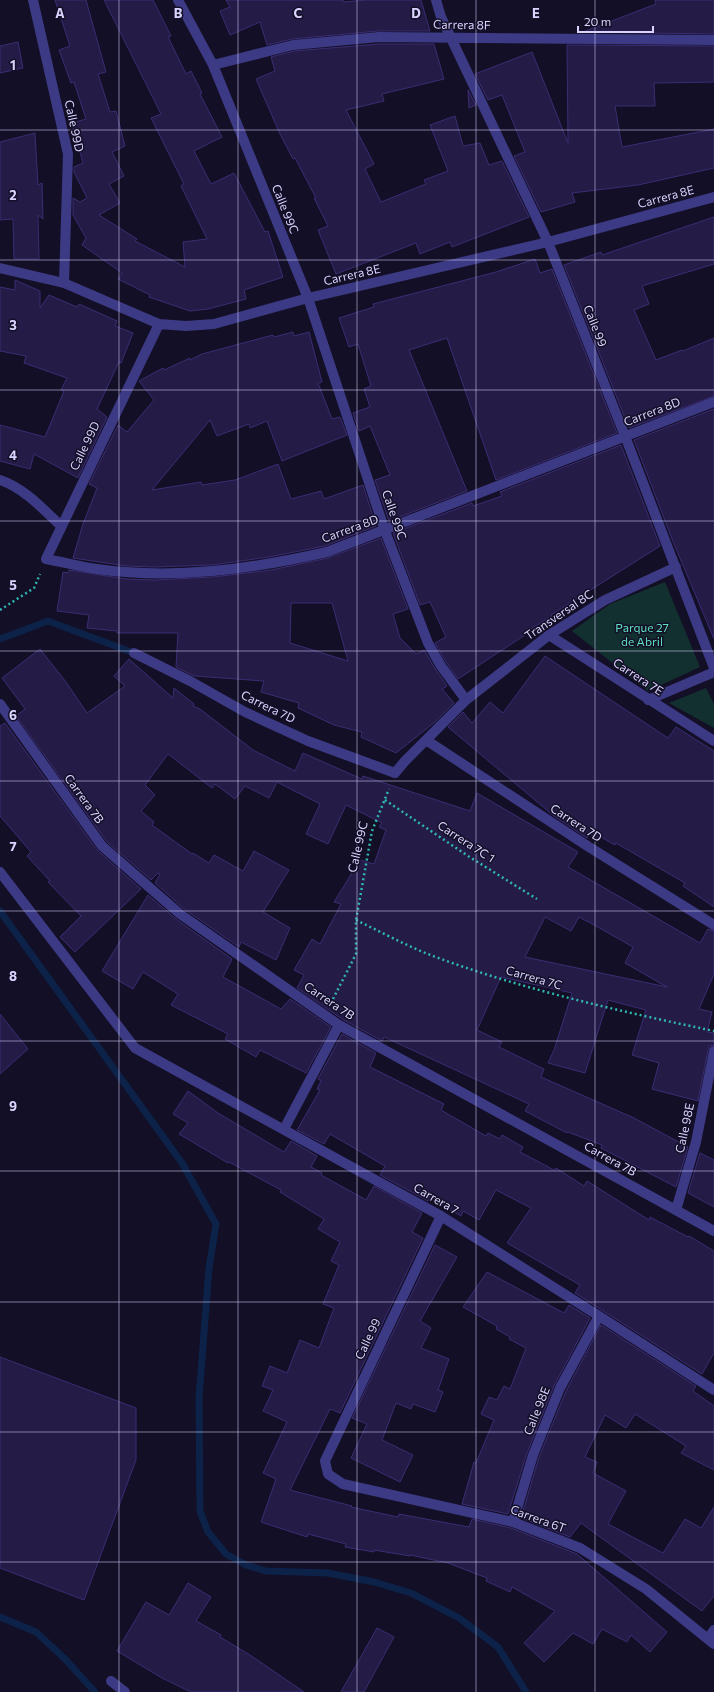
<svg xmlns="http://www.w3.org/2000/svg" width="714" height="1692" viewBox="0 0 714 1692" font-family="Commissioner,sans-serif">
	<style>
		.green { fill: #12302f }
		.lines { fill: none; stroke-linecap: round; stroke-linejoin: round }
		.stream { stroke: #0c2248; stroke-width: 7 }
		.building { fill: #241b47; stroke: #3b2d73; fill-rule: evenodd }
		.path { stroke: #2fb8b0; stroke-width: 2.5; stroke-dasharray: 2 3; stroke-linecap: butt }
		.minor { stroke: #3d3a85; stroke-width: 10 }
		.grid { fill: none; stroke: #d9d4ff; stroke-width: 1; stroke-opacity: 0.55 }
		.labels { text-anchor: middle; stroke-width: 3; stroke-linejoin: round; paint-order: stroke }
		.street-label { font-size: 12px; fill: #d9d4ff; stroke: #130f26 }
		.park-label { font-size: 12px; fill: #5fe0c0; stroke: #130f26 }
		.grid-label { font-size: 13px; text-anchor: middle; font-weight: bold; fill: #d9d4ff; stroke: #130f26; stroke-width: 3; stroke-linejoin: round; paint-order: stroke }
	</style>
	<rect width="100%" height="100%" fill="#130f26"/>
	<path class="green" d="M665,582l35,85 -52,24 -76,-60 38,-27z
		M706,688l8,16v24l-45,-25z"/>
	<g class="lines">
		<path class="stream" d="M0,639l48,-18 86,32
			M0,911l182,252 34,61 -7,44 -10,130 1,113 8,21 18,22 20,11 20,6 62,2 46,9 37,11 48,25 39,29 28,45
			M0,1617l36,15 29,27 30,33"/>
	</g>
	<path class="building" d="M55,0h31l20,72 -8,2 12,38 6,-1 9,35 -13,6 12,24 -15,8 11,19 -21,12 38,24 -2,2 50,26 -2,-25 24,-3 -26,-53 3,-2 -33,-66 10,-4 -57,-114h49l18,36 -3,1 18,37 5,-3 11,22 -2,1 22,43 -28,14 17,33 23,-11 31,59 3,-1 15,46 -39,13 2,9 -38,10 -18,2 -41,-14 1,-2 -32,-16 4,-6 -40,-28 4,-7 -13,-23v-17l7,4 7,-4 -13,-26v-5l9,-4 -11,-40 14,-4 -12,-37 -3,1 -12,-33 11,-4z
		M226,0h117l1,2 22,-2h55l9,31h-52l-86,8 -25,6 -7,-23 -30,13 -10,-24 10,-4z
		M655,0h59v34l-131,-2 73,-28z
		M18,42l5,26 -23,5v-27z
		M379,44h55l10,35 -62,15 2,7 -38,9 28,54 -9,5 16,33 45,-18 -2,-4 24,-9 -18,-46 25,-9 8,30 17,-3 9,22 13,-4 27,56 -77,30 -2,-5 -30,12 -4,-11 -80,31 -18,-44 10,-4 -14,-28h2l-21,-40 -2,1 -13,-25 -24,-55 19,-8 -4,-14 23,-6z
		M567,45l147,1v36l-60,1 1,23h-40l7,41 92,-18v39l-76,17 -66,8 3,9 -34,10 -27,-56 11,-4 -23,-57 -14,5 -13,-26 57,-22 36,91z
		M468,90l8,15 -7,3z
		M35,133l3,52 4,-2 1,36 -5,-4 1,44h-25l-1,-40 -13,1v-78z
		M714,217v47l-72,22 7,18 -15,6 22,50 26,-10 1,1 31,-13v58l-85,32 -65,-163 37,-13 1,3z
		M535,259l5,14 12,-4 65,164 -121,47 -49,-142 -38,12 58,141 -78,30 -14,-41 15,-5 -20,-49 -11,5 -6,-18 17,-6 -6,-18 7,-3 -13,-42 -9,3 -10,-29 35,-11 -1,-3 123,-32z
		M15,280l25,11v17l9,-13 28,12 2,-3 38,17 -2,5 18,7 -12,30 -2,-1 -22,47 10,8 -29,61 -44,-24 -4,15 -30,-8v-36l45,12 19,-46 -3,-1 6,-12 -43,-15 2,-7 -26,-5v-64l15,3z
		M293,332l1,4 15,-4 13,50 -4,1 14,36 8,-2 7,18 -65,26 -15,-40 -17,7 -1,-4 -32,12 -7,-16 -58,70 49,-8 1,3 33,-5 43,-16 13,35 30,-8 3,8 39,-14 13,41 -51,20 -56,11 -57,8 -57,2 -29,-1 -53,-8 10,-34 14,-36 -8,-4 29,-59 9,7 27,-32 -15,-19 24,-13 1,2 26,-12v2l12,-6 71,-19 1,2z
		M714,409v230l-42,-100 -38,-99z
		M621,445l39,101 -109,69 1,1 -28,17 1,2 -67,44 -12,-17 -11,-19 11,-6 -16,-35 -10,3 -27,-72 79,-30 1,3 29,-10 -2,-4z
		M381,538l27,71 -15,5 7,24 16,16 8,-4 12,20 11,16 -5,3 12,14 -19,19 -39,31 -35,-16 1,-5 -28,-7 -36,-17 1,-5 -38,-11 3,-11 -70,-5 -18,-9 2,-34h-61v-2l-30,-3 2,-13 -32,-4 6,-39 5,1 1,-3 57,9 29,1 58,-3 58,-7 57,-12zM291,603h41l16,58 -58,-18z
		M40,649l26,33 21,31 38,-27 -11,-10 15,-17 44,39 1,-10 20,16 -1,2 7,3 53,41 42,21 8,-18 59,26 1,-3 107,35 7,-18 101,59 -10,15 132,76 8,-14 6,2v43l-15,35 13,3 -5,20 7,1v12l-5,1 -1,4 -10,51 -46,-12 7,-26 -27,-8 14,-45 -38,-10 -23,73 -37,-10 6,-13 18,-57 -71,-16 -24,53 25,12 -3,5 45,22 -3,8 93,41 54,29 -12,40 -75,-39 1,-3 -34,-13 -1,1 -42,-22 4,-7 -145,-67 -2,4 -40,-22 -45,-31 7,-13 -10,-5 18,-31 8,5 21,-40 -7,-2 26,-42 14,4 12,-34 -7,-3 3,-4 -36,-18 -18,39 -22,-10 14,-30 -43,-22 -8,16 -24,-12 -10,13 -20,-15 -3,4 -44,-34 -23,31 10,10 -14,16 13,11 -2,3 40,29 1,-1 16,10 5,-8 29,16 11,-20 35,19 -26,42 27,16 -14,32 -35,-18 -2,5 -55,-38 -29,-26 5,-9 -2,-1 -7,7 -44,-38 -91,-126 9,-7 -23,-31zM545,917l26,14 8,-14 17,9 37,21 -8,16 42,24 -142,-30z
		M545,656l123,82 8,-11 38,24v156l-31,-21 2,-3 -69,-40 -1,2 -16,-9 -2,3 -7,-5 -3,4 -33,-22 -106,-89 15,-15 9,11 18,-21 13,11z
		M5,723l92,127 44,39 -66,63 -15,-15 21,-21 -33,-34 2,-1 -23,-25 4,-4 -31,-36v-90z
		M148,895l28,24 56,40 -9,18 58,32 9,-10 41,28 -25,46 -46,-23 -4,7 -31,-18 3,-5 -57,-29 7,-11 -35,-22 -10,17 -31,-18z
		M0,1014l28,35 -28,25z
		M342,1034l34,19 -6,14 74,37 -3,6 45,26 2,-3 12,6 2,-4 21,12 -3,5 34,18 2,-2 28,18 3,-5 62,39 1,-3 38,20 1,-1 25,15v102l-12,21 -127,-81 5,-8 -73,-42 24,-35 -35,-18 -17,30 -16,-9 -2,5 -31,-18 -2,3 -48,-26 5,-9 -55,-32 -6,10 -27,-14 23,-40 -3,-1 4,-8 -3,-2z
		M188,1091l30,22 66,39 7,-11 26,15 -6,11 11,6 -1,2 38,21 7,4 8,-14 48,27 -10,19 11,6 -83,175 -10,-4 -40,81 62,16 -1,1 47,10 1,-3 70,13 3,-8 39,9 66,26 90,78 -17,20 -19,-17 -4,7 -25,-13 -9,15 -20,-11 -29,29 -20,-19 31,-32 -43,-24 -2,5 -24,-11 1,-3 -39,-15 -38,-8v1l-36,-6v2l-29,-5 1,-3 -38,-10 -1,3 -46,-15 15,-43 -13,-6 24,-51 -24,-11 10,-21 -11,-4 8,-20 17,7 13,-33 19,8 15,-40 -11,-4 16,-39 -8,-4 9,-19 -22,-13 6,-10 -44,-27 1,-2 -52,-28 -1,1 -49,-29 9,-11 -15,-9z
		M700,1153l14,7v47l-26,-14z
		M435,1245l22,12 -37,64 11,7 -10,20 28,11 -11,31 5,2 -8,20 -22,-8 -2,5 -15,-6 -14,37 31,15 -13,27 -49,-24 16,-34 -15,-6z
		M487,1272l77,41 5,-8 21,13 -36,68 -27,67 -19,61 -46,-10 12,-42 2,1 18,-43 -13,-6 8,-17 8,3 7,-14 6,3 16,-41 -17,-9 1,-2 -14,-8 1,-3 -34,-19z
		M601,1325l95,61 -3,5 21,15v64l-33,-17 5,-7 -51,-32 -9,14 -21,-13 -20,42 12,5 -4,11 33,18 -18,33 55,29 22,-34 16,9 13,-21v89l-12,15 -121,-88 -11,14 -49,-19 18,-61 27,-66z
		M0,1357l136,51v52l-52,140 -84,-32z
		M188,1583l23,14 -15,24 25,14 -1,2 30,18 54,37h-113l-29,-14 -45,-27 29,-49 23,13z
		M377,1628l17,9 -30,55h-23z"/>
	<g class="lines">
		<path class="path" d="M0,610l34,-22 6,-14
			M385,800l83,56 69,43
			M356,920c25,12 51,26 77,36 91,34 186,55 281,75
			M333,999l23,-45v-34l16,-89 17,-42"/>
		<path class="minor" d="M33,0l35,154 -4,129
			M178,0l35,65 95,233 77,233 43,112 13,23 25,34
			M436,0l5,17 107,225 77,194 89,232
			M213,65l80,-20 86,-8 335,3
			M0,268l64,15 95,41 27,2 28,-2 94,-26 240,-56 166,-45
			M159,324l-113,235c17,3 34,8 51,10 77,11 155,0 230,-17l387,-150
			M0,480c24,8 43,29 61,46
			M549,635l165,106
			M134,653l56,28 55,31 63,29 87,32 10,-12 61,-61 83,-65 56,-35 71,-33
			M648,700l66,-28
			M0,704l102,142 78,68 159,111 375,206
			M426,740l163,107 125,78
			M0,872l135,176 306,168 158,100 115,74
			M284,1129l55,-104
			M676,1210l20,-68 18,-91
			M441,1216l-116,245 3,13 15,10 170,38 67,26 66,41 68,55
			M513,1522l20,-67 27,-67 39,-72
			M708,1639l6,-9
			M111,1681l14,11"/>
	</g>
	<path class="grid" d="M119,0v1692M238,0v1692M357,0v1692M476,0v1692M595,0v1692M0,130h714M0,260h714M0,390h714M0,521h714M0,651h714M0,781h714M0,911h714M0,1041h714M0,1171h714M0,1302h714M0,1432h714M0,1562h714"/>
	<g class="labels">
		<g class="street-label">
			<text transform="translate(462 25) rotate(1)" y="4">Carrera 8F</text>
			<text transform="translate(74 126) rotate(78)" y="4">Calle 99D</text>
			<text transform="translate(666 197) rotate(-15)" y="4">Carrera 8E</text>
			<text transform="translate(285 209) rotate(68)" y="4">Calle 99C</text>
			<text transform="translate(352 275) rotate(-13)" y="4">Carrera 8E</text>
			<text transform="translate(595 326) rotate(68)" y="4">Calle 99</text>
			<text transform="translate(652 412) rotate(-21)" y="4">Carrera 8D</text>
			<text transform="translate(85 446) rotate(-64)" y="4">Calle 99D</text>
			<text transform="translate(394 515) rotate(71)" y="4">Calle 99C</text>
			<text transform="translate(350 529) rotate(-20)" y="4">Carrera 8D</text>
			<text transform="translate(559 615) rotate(-34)" y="4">Transversal 8C</text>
			<text transform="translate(638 677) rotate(33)" y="4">Carrera 7E</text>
			<text transform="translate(268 707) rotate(26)" y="4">Carrera 7D</text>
			<text transform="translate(84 799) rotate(54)" y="4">Carrera 7B</text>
			<text transform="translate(576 823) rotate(33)" y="4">Carrera 7D</text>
			<text transform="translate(466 842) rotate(33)" y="4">Carrera 7C 1</text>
			<text transform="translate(358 847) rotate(-77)" y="4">Calle 99C</text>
			<text transform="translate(534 978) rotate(16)" y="4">Carrera 7C</text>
			<text transform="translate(329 1001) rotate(34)" y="4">Carrera 7B</text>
			<text transform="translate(685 1128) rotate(-78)" y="4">Calle 98E</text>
			<text transform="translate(610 1159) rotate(29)" y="4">Carrera 7B</text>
			<text transform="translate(436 1199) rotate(30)" y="4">Carrera 7</text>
			<text transform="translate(368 1339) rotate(-65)" y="4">Calle 99</text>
			<text transform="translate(537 1411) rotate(-68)" y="4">Calle 98E</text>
			<text transform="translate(538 1519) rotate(20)" y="4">Carrera 6T</text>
		</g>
		<g class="park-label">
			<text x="642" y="632">Parque 27<tspan x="642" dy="14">de Abril</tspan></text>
		</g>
	</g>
	<g class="grid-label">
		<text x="60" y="18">A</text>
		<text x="178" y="18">B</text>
		<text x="298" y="18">C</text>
		<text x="416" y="18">D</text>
		<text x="536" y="18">E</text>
		<text x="13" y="70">1</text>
		<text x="13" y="200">2</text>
		<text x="13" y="330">3</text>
		<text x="13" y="460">4</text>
		<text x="13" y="590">5</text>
		<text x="13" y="720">6</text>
		<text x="13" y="851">7</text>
		<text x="13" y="981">8</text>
		<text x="13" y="1111">9</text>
	</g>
	<path d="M578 26v6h75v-6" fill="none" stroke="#d9d4ff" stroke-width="2"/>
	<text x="584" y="26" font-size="12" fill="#d9d4ff" stroke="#130f26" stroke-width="3" paint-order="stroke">20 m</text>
</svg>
